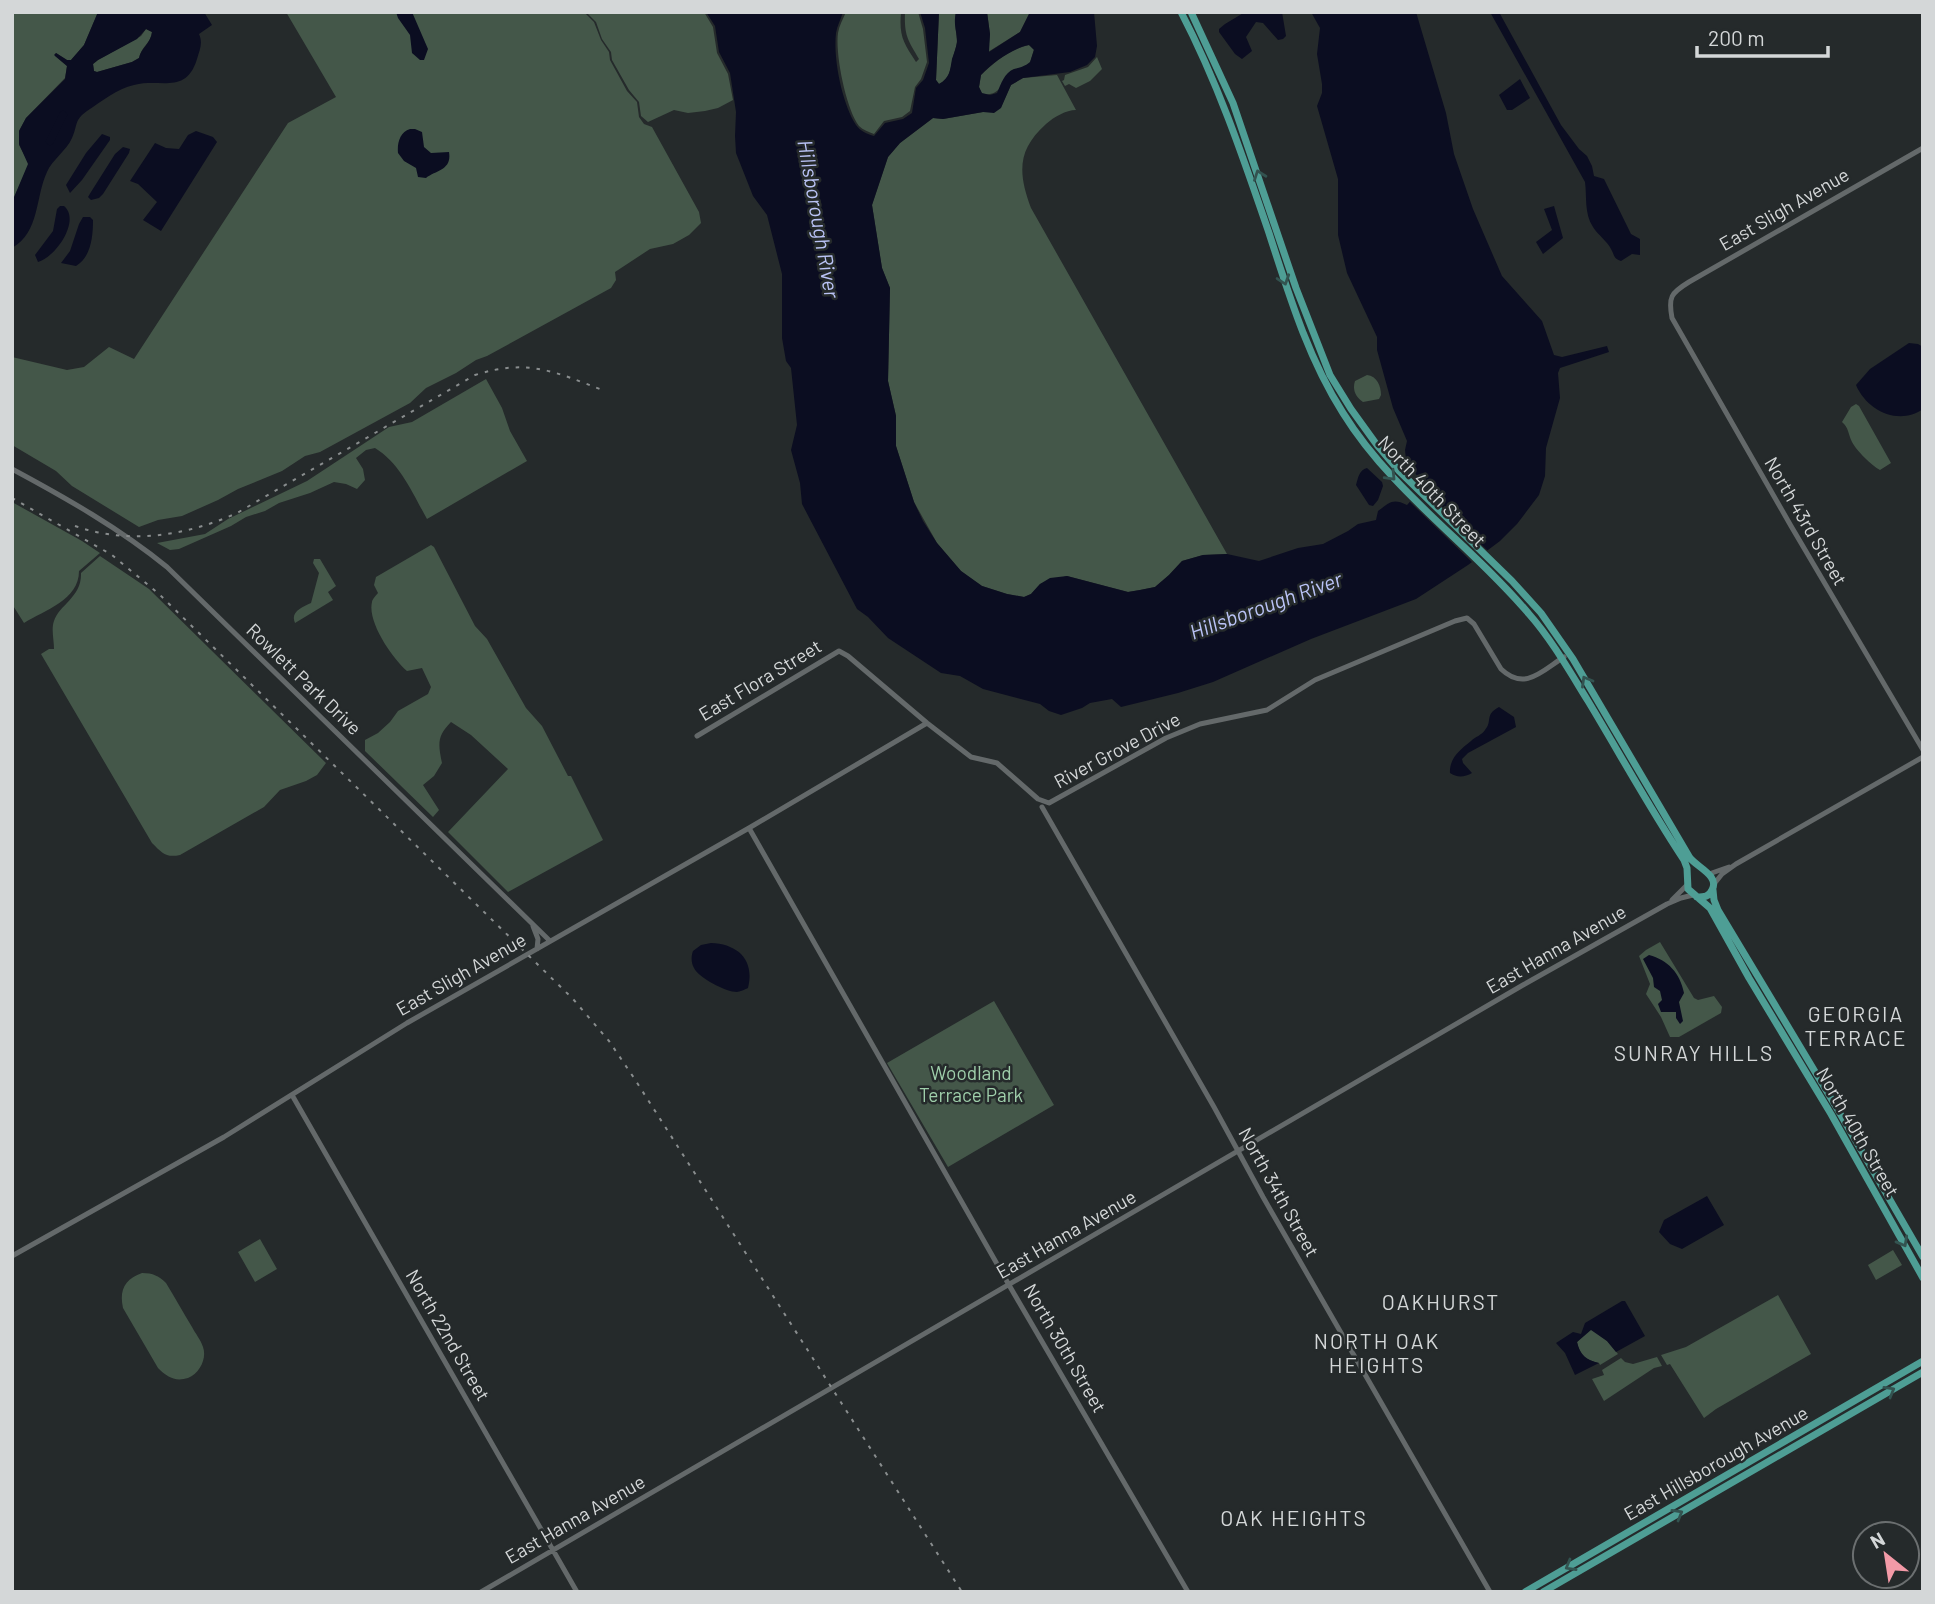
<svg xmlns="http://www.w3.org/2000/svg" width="1935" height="1604" viewBox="0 0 1935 1604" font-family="Barlow,sans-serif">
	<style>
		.green { fill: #445749 }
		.water { fill: #0b0d21; fill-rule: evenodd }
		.pier { fill: #252a2b }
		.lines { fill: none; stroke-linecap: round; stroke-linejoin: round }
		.river { stroke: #0b0d21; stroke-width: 8 }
		.minor { stroke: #64696a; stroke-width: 5 }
		.major { stroke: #4e9e95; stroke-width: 7 }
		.rail { stroke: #898d8e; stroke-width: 2; stroke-dasharray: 3.5 7; stroke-linecap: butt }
		.oneway { stroke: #335350 }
		.labels { text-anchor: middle; stroke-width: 5; stroke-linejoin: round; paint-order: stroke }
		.street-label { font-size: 19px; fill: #d4d7d8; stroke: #252a2b }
		.park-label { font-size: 19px; fill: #9fcfab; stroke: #252a2b }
		.water-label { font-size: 21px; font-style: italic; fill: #bac3f6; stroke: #252a2b }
		.neighbourhood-label { font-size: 21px; letter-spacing: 2px; fill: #d4d7d8; stroke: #252a2b }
	</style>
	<rect width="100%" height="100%" fill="#252a2b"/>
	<path class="green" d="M12,12h86l-14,33 -13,15h-4l-11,-7 -1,3 12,10 -2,12 -39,40 -7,13v14l10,19 -17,38z
		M286,12h298l10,10 7,18 8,12 1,8 17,31 10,11 2,15 5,7 8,3 47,85 2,11 -12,12 -16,9 -23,5 -35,23 1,8 -5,8 -124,68 -11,4 -20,13 -30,15 -16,15 -90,49 -15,4 -23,15 -44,18 -20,11 -36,16 -24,4 -19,7 -67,-41 -16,-15 -44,-26v-88l55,13 17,-3 25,-20 25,12 154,-236 48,-26z
		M586,12h118l9,15 4,26 11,21 5,26 -15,8 -13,3 -17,2 -14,-3 -26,12 -7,-6 -2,-14 -10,-12 -17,-30 -1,-8 -9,-13 -6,-17z
		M846,12h55c-2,24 2,30 15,50l3,-3c-11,-19 -15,-23 -14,-47h13l5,17 4,33 -6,17 -6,8 -5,24 -8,6 -18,4 -10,13c-5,-2 -11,-4 -15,-8 -13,-17 -24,-72 -21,-93 1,-7 5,-14 8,-21z
		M939,12h17c-2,11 0,17 1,28 0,8 -4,14 -5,22 -2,10 -3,17 -13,22l-3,-4z
		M987,12h43l-10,20 -32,20 2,-18z
		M146,29l6,3c-1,11 -11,15 -13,26l-7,4 -35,10 -3,-1 -1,-7 5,-4 43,-24z
		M1029,45l5,4 -4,14 -8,5 -10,2c-8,13 -13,27 -30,24l-3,-7 2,-12c13,-13 29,-26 48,-30z
		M1097,57l5,12 -12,12 -14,7 -7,-4 -4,2 -3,-5 2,-1 1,-5 23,-8z
		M1057,75l19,35c-10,0 -22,7 -30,14 -29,26 -28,49 -15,84l196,346 -24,1 -21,6 -13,14 -14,12 -15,3 -12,2 -61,-16 -27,8 -9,10 -7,3 -17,-3 -25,-8 -21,-15 -24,-28 -23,-41 -18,-56v-30l-8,-35 2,-93 -8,-20 -10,-63 16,-48 12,-14 33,-25 10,1 40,-7h11l7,-5 10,-22 12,-7z
		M1367,375c10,1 14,11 14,20l-2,4 -16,3c-7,-5 -11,-12 -8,-21z
		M486,379l16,29 8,23 17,30 -100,58c-14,-25 -27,-56 -52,-71l-9,2 -10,8 7,11 2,11 -8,9 -11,-5 -12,-2 -24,11 -31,10 -14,8 -19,6 -15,9 -52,23 -9,1 -13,-7 48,-9 23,-15 79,-38 82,-54 23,-5z
		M1856,404l3,2 32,57 -11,7c-8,-4 -24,-20 -28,-28 -4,-8 -3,-14 -10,-20l9,-15z
		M12,502l70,39 18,12 -21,18c0,29 -34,39 -55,52l-12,-19z
		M431,545l3,2 41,79 12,13 39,69 16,18 26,50h3l32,64 -95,52 -60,-60 60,-63 -37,-34 -20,-13c-14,14 -13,22 -9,41l-8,13 -11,9 16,25 -6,7 -68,-66v-11l13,-7 12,-11 8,-11 30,-17 3,-7 -9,-19 -15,3c-14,-12 -40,-49 -35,-69 0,-2 4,-7 6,-9l-4,-8 2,-8z
		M100,556l49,33 177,174 -9,12 -11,6 -26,9 -16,17 -84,48c-14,3 -18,-2 -28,-12l-111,-189 8,-5h5c0,-9 -3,-20 0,-28 5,-16 28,-24 27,-48z
		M314,559h6l16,27 -8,6 5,8 -38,23c-5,-11 7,-16 16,-20l8,-30 -6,-10z
		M1660,942l34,56 4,2 16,-4 8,11 -1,6 -42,24h-9l-9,-20 -15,-23 4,-10 -11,-28 7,-6z
		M994,1001l60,104 -106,62 -61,-104z
		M260,1239l17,30 -22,13 -17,-30z
		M1893,1250l9,15 -26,15 -8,-15z
		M142,1273c11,0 17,3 24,10 9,15 17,29 26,44 3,6 9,13 11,20 4,11 -3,26 -15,31 -13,4 -21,-1 -30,-10l-35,-60c-4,-18 2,-29 19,-35z
		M1778,1295l33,59 -95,55 -12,9 -34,-54 -3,1 -6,-10 25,-8z
		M1591,1329l16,12 11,13 -18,11 -1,-2c-14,-3 -19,-8 -22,-21z
		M1657,1357l5,9 -8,2 -50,33 -12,-22 12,-4 -2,-5 19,-12 4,4 8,2z"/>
	<path class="water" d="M98,12h106l8,13 -13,9c4,9 1,15 -2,25 -11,36 -36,19 -63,26 -17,4 -32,16 -47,26 -13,9 -9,14 -15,27 -5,12 -20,22 -25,34 -12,26 -7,60 -35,76v-46l16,-38 -9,-20v-13l7,-13 39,-39 2,-13 -13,-11 2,-2 11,7h4l13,-15zM146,29l6,3c-1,11 -11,16 -13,26l-7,4 -35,10 -3,-1 -1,-7 5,-4 39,-21z
		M396,12h16l16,37 -4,11h-4l-8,-7 -2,-18 -12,-17z
		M706,12h137c-2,7 -6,14 -7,21 -3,26 6,70 20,92 4,6 11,9 18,11l11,-13 18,-4 9,-6 4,-25 7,-8 6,-17 -4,-35 -5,-16h19l-3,68 3,4c11,-6 11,-14 13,-25 2,-6 4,-11 5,-17 0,-12 -4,-17 -1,-30h31l3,22 -1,18 31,-20 10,-20h64l3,34 -2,11 -8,8 -17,7 -47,6 -12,7 -10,23 -7,5 -11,-1 -40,7 -10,-1 -33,25 -12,14 -16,48 10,63 8,20 -2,93 8,35v30l18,56 9,19 14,22 24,28 21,15 25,8 17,3 7,-3 9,-10 10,-6 17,-2 61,16 12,-2 15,-3 14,-12 13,-14 21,-6 24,-1 32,7 39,-13 25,-4 25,-13 10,-7 18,-4 2,-9c12,-9 15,-13 29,-6l18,-20 -16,-19 -3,-6 -1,-10 2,-9 -14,-33 -16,-58v-13l-30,-64 -9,-38v-56l-21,-73 5,-13v-9l-5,-30 3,-26 -9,-16h105l30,101 8,41 19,55 29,67 40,45 12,34 8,2 45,-11 2,6 -49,16 -2,5 2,25 -14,50 -1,28 -6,19 -22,29 -17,17 -32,24 -52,34 -105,40 -98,43 -35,11 -57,14 -9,-8 -22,4 -8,5 -21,7 -12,-4 -9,-7 -57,-15 -23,-13 -19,-3 -53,-35 -20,-21 -11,-8 -55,-105 -2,-21 -9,-33 6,-25 -6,-57 -5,-7 -4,-23v-64l-15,-59 -14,-19 -17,-43 -1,-17 1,-24 -6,-39 -11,-21 -4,-26zM1029,45l5,5 -4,12c-6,5 -9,5 -16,7 -10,4 -13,15 -17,24l-7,2 -8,-2 -3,-6 2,-12c13,-13 30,-26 48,-30z
		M1245,12h37l4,24 -3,3 -5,1 -15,-17 -7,-1 -10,15 6,14 -10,8 -7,-5 -16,-22v-3l6,-5z
		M1490,12h9l62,113 18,24 8,7 5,10 2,10 10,3 27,55 9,5v16l-8,-1 -11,7c-8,-3 -6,-5 -10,-12 -4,-8 -13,-14 -18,-22 -9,-14 -6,-30 -8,-45z
		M1520,79l10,19 -18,12h-5l-8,-15z
		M410,129h5l7,3 2,15 7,6 18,-1c3,18 -12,18 -23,26l-8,-1 -2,-9 -12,-7 -6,-8c-1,-10 2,-21 12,-24z
		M196,131l17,6 4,5 -56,89 -18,-11 14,-18 -19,-18 -8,-3 25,-38 11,5 13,1 9,-14z
		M102,134l8,3v3l-28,40 -12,13 -4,-8 20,-32z
		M123,147l7,2 -1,4 -26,41 -4,4 -8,2 -3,-3 3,-5 24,-38z
		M60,206h4c17,14 -8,51 -26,56l-3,-7 18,-24 4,-22z
		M1554,206l9,32 -20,16 -7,-12 16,-12 -8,-21z
		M83,217h7l3,3c0,17 -2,37 -17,46l-15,-3 9,-12 9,-27z
		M1909,343l9,1 5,3v62c-24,17 -56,2 -67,-24l14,-16z
		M1367,468l15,14 1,4 -5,14 -5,6 -4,-1 -13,-20c2,-7 3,-15 11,-17z
		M1499,707l15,10 2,10 -48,26 -6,6 1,4 9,10c-7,4 -15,5 -22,0 -1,-15 11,-24 21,-32 4,-4 11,-6 14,-11 8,-9 -1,-15 14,-23z
		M711,943c27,1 44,17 37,45 -2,1 -9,4 -11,4 -11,0 -38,-14 -43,-24 -3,-5 -3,-12 -1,-17l8,-6z
		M1649,955c19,5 31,18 35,38l-5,9 4,19 -3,3 -4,-6v-6h-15l-3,-8 4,-4 -2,-9 -6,-4 -1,-9 -10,-19z
		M1707,1196l17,29 -42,24 -12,-5 -11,-12 5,-12z
		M1622,1301h3l20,35 -29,16 -9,-11 -16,-11 -14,12c3,13 9,18 22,21l-24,12 -10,-22 -9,-10 17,-11 8,2 4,-11z"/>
	<path class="pier" d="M1421,486l69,67 -15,12 -67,-65z"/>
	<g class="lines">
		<path class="river" d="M50,141l13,-26"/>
		<path class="minor" d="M1923,148l-234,134c-18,11 -21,15 -17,36l119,208 132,224
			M12,469c54,29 107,59 155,98l383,374
			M697,736l142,-85 9,5 79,67 44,34 26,6 41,36 11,4 117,-65 34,-14 67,-14 48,-30 140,-59 12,-3 7,6 27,45c24,23 42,1 63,-12
			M1042,807l172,300 49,90 227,395
			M749,828l260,457 179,307
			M1709,874l20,-7
			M1714,884l8,-10 14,-10 187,-107
			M1672,900l15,-15
			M533,926l5,13 -1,10
			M292,1095l285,497
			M12,1256l212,-119 183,-114 342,-195 178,-105
			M481,1592l1042,-607 144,-81 14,-6 12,-3"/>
		<path class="major" d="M1181,12c37,71 62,145 88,221 20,62 39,125 74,180 49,79 127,131 186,201 23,26 41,58 59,87 32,53 62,108 96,159l3,8 1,21 22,19 39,70 82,136 92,164
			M1191,12l42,91 63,185 34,87 21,34 26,36 22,26 113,110 29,32 32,46 117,199c7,9 30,18 22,32 -3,7 -8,7 -15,7
			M1713,890l1,10 4,10 120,200 85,147
			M1525,1592l398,-231
			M1543,1592l380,-220"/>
		<path class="rail" d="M12,498l100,57 47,39 414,405 36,42 25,37 328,514
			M75,526c54,19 111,10 162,-13l238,-138c54,-17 80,-3 130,16"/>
	</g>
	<defs><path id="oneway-chevron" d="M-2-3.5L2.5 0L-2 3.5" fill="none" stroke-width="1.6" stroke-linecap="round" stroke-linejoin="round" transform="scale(1.75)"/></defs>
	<g class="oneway">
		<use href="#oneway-chevron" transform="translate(1259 175) rotate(-110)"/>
		<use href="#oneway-chevron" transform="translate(1284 280) rotate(72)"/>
		<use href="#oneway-chevron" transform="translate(1391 476) rotate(46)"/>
		<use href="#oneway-chevron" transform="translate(1586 681) rotate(-120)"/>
		<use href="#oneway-chevron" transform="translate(1903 1242) rotate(61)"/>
		<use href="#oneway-chevron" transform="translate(1890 1391) rotate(-30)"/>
		<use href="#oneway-chevron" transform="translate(1678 1514) rotate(-30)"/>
		<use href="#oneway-chevron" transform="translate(1570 1566) rotate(150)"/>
	</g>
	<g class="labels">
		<g class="street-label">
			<text transform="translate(1784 209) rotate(-30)" y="7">East Sligh Avenue</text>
			<text transform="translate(1432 491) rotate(46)" y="7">North 40th Street</text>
			<text transform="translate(1806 521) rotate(60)" y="7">North 43rd Street</text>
			<text transform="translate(304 679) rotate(44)" y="7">Rowlett Park Drive</text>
			<text transform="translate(760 680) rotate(-31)" y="7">East Flora Street</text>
			<text transform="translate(1117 750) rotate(-28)" y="7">River Grove Drive</text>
			<text transform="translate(1556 949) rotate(-30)" y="7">East Hanna Avenue</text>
			<text transform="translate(461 974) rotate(-30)" y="7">East Sligh Avenue</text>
			<text transform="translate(1858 1132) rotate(60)" y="7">North 40th Street</text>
			<text transform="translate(1279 1192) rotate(61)" y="7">North 34th Street</text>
			<text transform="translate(1066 1234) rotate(-30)" y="7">East Hanna Avenue</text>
			<text transform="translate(448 1335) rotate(60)" y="7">North 22nd Street</text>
			<text transform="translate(1065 1348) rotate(60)" y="7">North 30th Street</text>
			<text transform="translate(1716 1463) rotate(-30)" y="7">East Hillsborough Avenue</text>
			<text transform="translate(575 1519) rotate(-30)" y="7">East Hanna Avenue</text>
		</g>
		<g class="park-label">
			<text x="971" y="1080">Woodland<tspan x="971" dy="22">Terrace Park</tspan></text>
		</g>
		<g class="water-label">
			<text transform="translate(818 219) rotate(80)" y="7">Hillsborough River</text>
			<text transform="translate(1266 606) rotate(-20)" y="7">Hillsborough River</text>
		</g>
		<g class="neighbourhood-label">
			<text x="1856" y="1022">GEORGIA<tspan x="1856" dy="24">TERRACE</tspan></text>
			<text x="1694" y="1061">SUNRAY HILLS</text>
			<text x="1441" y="1310">OAKHURST</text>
			<text x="1377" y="1349">NORTH OAK<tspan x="1377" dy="24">HEIGHTS</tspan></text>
			<text x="1294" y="1526">OAK HEIGHTS</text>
		</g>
	</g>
	<rect width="1935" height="1604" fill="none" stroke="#d4d7d8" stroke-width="28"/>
	<g transform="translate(1886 1555) rotate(330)"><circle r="33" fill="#252a2b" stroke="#6b6f70" stroke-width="2"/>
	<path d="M0-5L12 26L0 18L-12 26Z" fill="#f39aa7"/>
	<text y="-10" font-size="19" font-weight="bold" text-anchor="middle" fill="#d4d7d8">N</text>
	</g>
	<path d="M1697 46v10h131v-10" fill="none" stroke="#d4d7d8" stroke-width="3.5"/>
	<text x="1708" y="46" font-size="21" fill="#d4d7d8" stroke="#252a2b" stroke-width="5" paint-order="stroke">200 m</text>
</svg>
